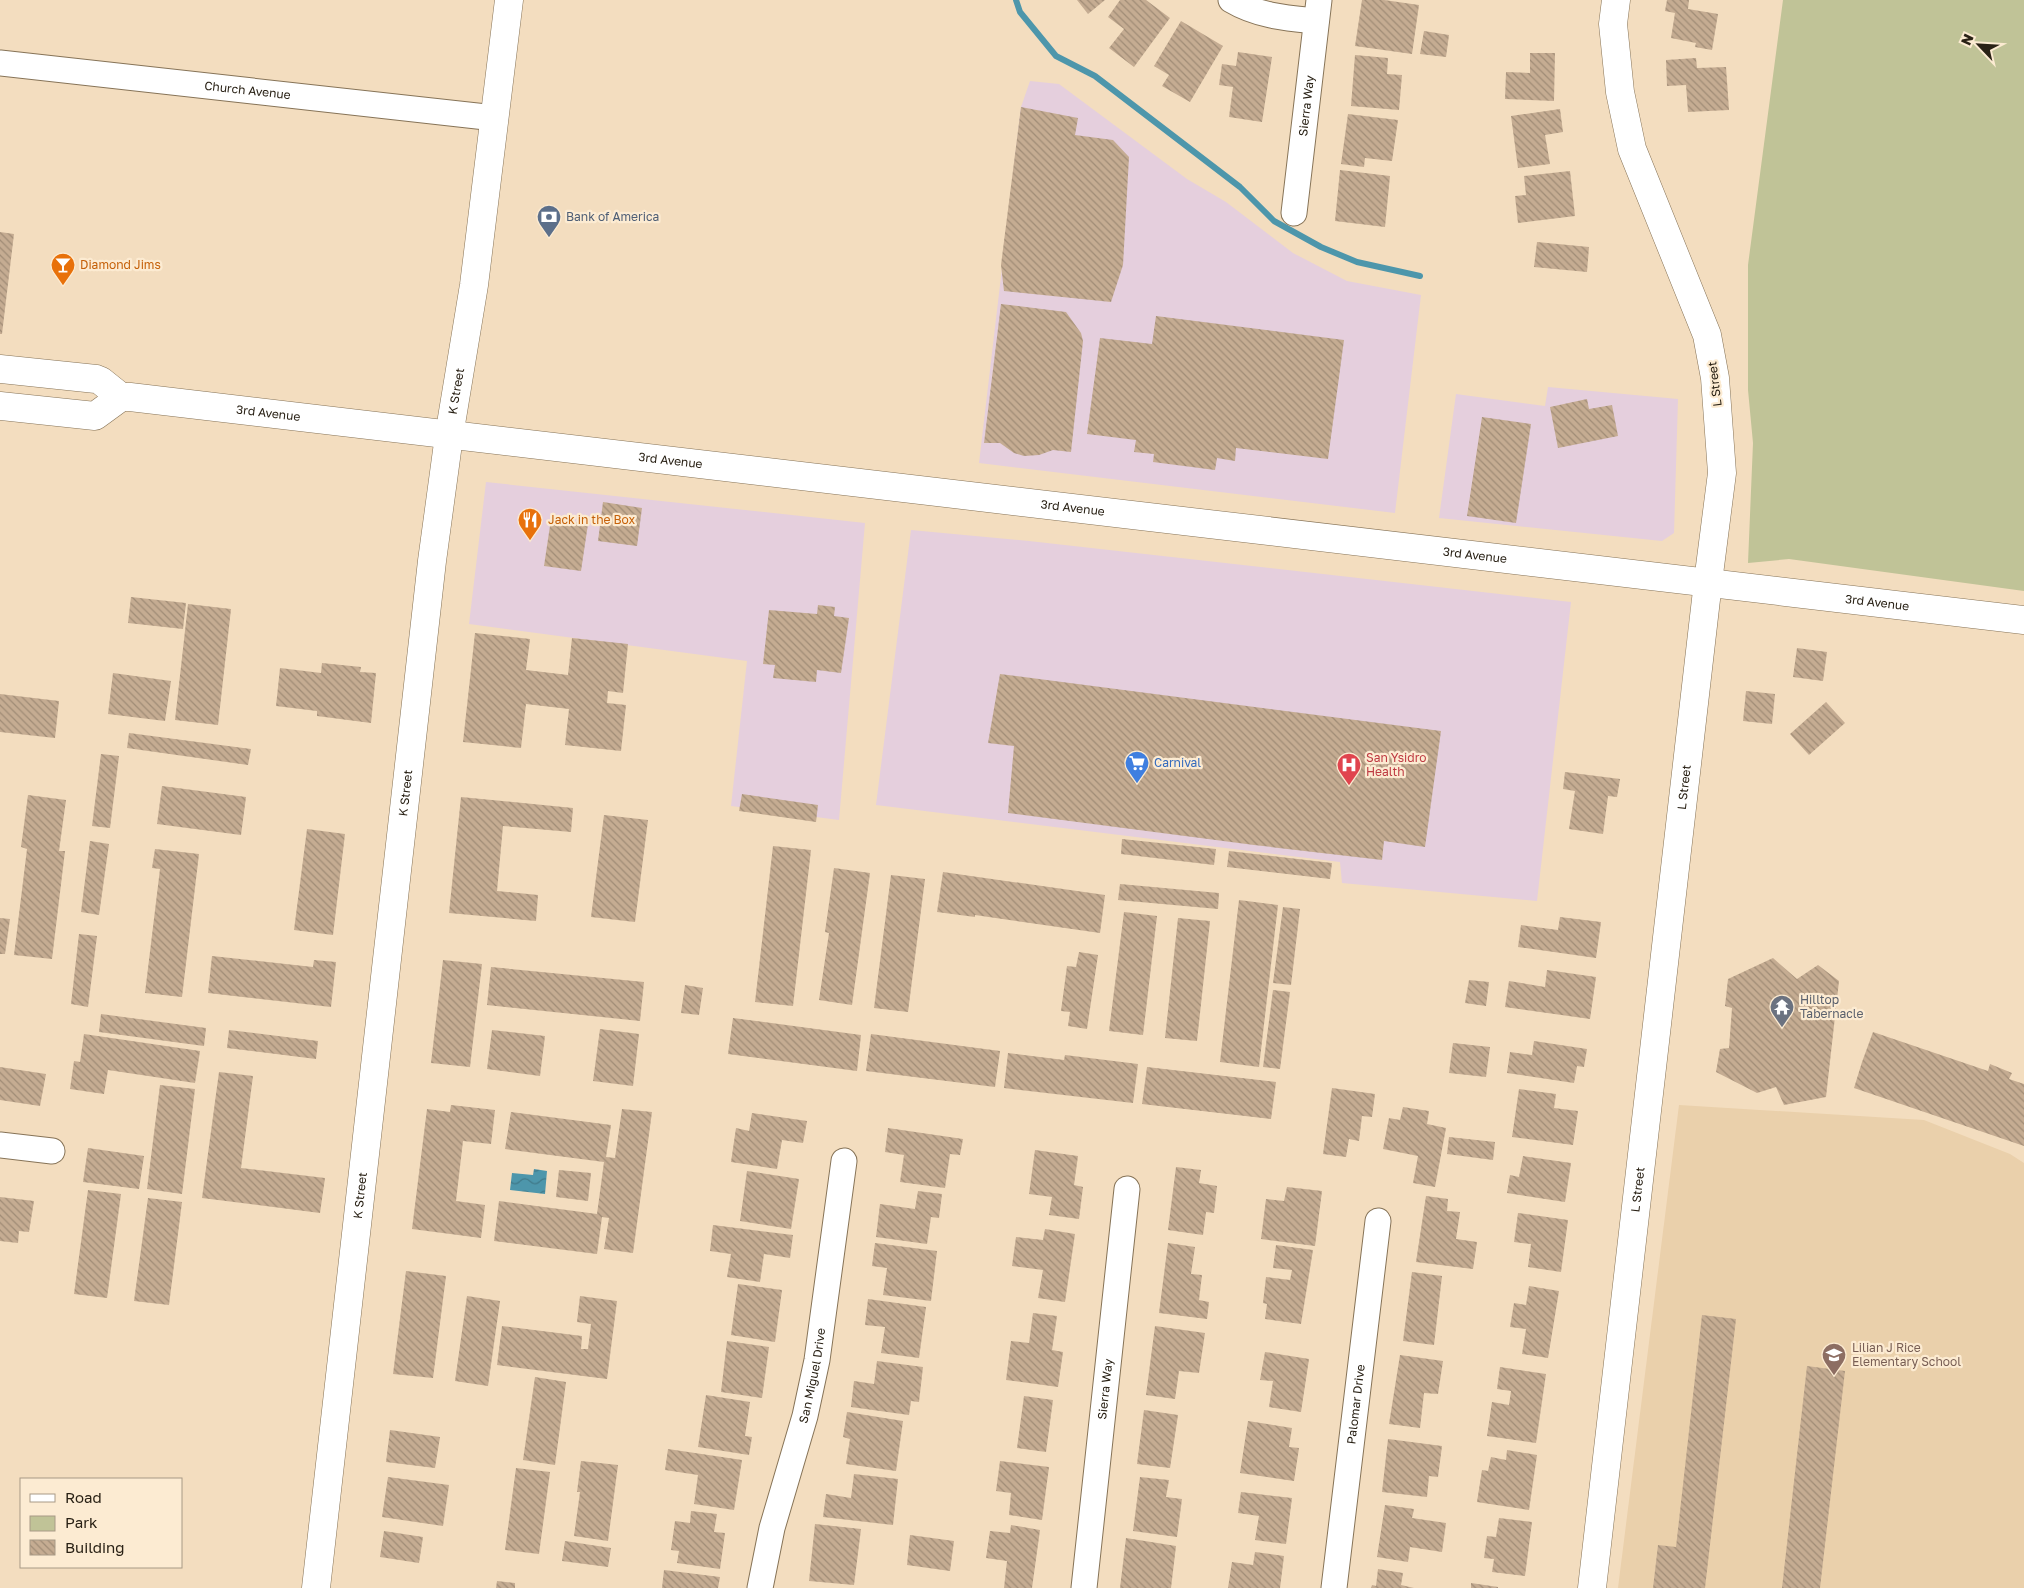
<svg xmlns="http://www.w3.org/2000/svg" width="2024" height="1588" viewBox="0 0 2024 1588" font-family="'Golos Text',sans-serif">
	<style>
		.commercial { fill: #e5cfdd }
		.built { fill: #ead0ab }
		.green { fill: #c0c397 }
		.water { fill: url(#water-waves) }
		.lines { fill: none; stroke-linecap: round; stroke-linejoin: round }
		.stream { stroke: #4d96ab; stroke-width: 6 }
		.building { fill: url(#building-back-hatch) }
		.minor-casing { stroke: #867357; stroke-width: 27 }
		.tertiary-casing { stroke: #867357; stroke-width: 29 }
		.secondary-casing { stroke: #867357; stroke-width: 29 }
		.primary-casing { stroke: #867357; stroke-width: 29 }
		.minor { stroke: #fff; stroke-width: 25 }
		.tertiary { stroke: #fff; stroke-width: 28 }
		.secondary { stroke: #fff; stroke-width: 28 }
		.primary { stroke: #fff; stroke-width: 28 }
		.labels { text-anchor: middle; stroke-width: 4.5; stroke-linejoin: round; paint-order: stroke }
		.street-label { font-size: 12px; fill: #292115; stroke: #fcebd2 }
		.service-label { font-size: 12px; fill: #4e5e75; stroke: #fcebd2; text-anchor: start }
		.food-label { font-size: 12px; fill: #c56008; stroke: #fcebd2; text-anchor: start }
		.health-label { font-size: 12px; fill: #be3a42; stroke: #fcebd2; text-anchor: start }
		.shop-label { font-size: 12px; fill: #366cbe; stroke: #fcebd2; text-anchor: start }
		.worship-label { font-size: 12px; fill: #5b616d; stroke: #fcebd2; text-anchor: start }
		.education-label { font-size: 12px; fill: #785e54; stroke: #fcebd2; text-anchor: start }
	</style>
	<defs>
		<pattern id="water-waves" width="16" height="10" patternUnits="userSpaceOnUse" patternTransform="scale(1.25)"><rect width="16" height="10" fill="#4d96ab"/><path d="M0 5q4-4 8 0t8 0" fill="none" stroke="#407a8a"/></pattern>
		<pattern id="building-back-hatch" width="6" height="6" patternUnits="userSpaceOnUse" patternTransform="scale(1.25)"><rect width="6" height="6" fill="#c5ac92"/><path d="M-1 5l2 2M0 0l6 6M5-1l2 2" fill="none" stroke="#a08c76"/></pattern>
	</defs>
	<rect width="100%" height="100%" fill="#f3ddbf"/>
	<path class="commercial" d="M1030,81l29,3 128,95 39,23 67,51 54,28 74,14 -26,218 -416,-50 42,-356z
		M1548,387l130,12 -4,134 -12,8 -223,-23 17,-124 89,12z
		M486,482l379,41 -26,297 -108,-14 16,-145 -278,-37z
		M911,530l118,11 542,61 -34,299 -195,-18 -2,-21 -464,-57z"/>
	<path class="built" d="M1679,1105l245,15 86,34 14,9v425h-406z"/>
	<path class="green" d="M1783,0h241v591l-235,-32 -41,4 5,-120 -5,-53v-125z"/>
	<path class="water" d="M534,1169l13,2 -2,23 -35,-4 2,-17 21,2z"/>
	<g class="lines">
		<path class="stream" d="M1016,0l4,12 36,44 39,20 145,111 34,34 47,26 36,15 63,14"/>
	</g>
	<path class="building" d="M1077,0h28l-17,14z
		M1120,0h26l24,18 -36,49 -25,-19 15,-19 -16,-12z
		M1362,0h22l35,5 -7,49 -57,-8z
		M1667,0h22l-1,9 30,5 -6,36 -17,-3 1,-4 -25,-5 4,-25 -10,-2z
		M1181,21l42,25 -33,56 -28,-16 7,-11 -15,-9z
		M1424,31l25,4 -3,22 -26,-3z
		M1238,52l34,5 -10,65 -33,-5 4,-30 -14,-2 3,-21 14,2z
		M1530,53h25l-1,48 -49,-2 1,-27 24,1z
		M1355,55l33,3 -1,16 15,1 -3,35 -48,-4z
		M1696,58l1,10 29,-1 3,43 -41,2 -2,-27 -19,1 -1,-26z
		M1021,107l57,11 -3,17 38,5 16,17 -6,108 -12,37 -107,-11 -3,-26z
		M1560,109l3,23 -18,3 5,29 -32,4 -7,-52z
		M1348,114l50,6 -6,41 -27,-3 -1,9 -23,-3z
		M1340,170l50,6 -5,51 -50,-6z
		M1570,171l5,45 -57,7 -3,-27 11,-1 -2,-19z
		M0,232l14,2 -12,100h-2z
		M1537,242l52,5 -2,25 -53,-5z
		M1001,304l65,8 15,21 2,8 -12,111 -18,-2 -14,5 -15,1 -10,-3 -14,-10h-16z
		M1156,316l188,24 -16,119 -92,-11 -1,13 -18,-3 -2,12 -62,-8 1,-8 -20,-2 2,-12 -49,-6 13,-96 52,6z
		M1587,399l2,10 23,-4 6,31 -60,12 -8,-41z
		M1482,417l49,7 -15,99 -49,-7z
		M603,502l39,6 -5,38 -39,-5z
		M551,519l37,5 -7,47 -37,-5z
		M131,597l55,6 -3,26 -55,-6z
		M188,604l43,5 -13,116 -43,-5z
		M818,605l17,2 -1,9 15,2 -8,55 -24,-3 -1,12 -43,-4 2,-13 -12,-1 6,-54 48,4z
		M475,633l55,6 -4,31 42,5 4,-37 56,6 -5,49 -15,-2 -1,12 19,2 -5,46 -56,-6 4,-36 -43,-5 -5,44 -58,-6z
		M1797,648l30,4 -4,29 -30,-4z
		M322,663l39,4 -1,5 16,1 -5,50 -54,-7v-5l-41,-5 4,-38 41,5z
		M113,673l58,8 -6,40 -57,-7z
		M1000,674l441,57 -16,116 -41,-6 -2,19 -128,-15 -246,-32 6,-67 -26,-3z
		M1746,691l29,3 -3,30 -29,-3z
		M0,694l59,7 -4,37 -55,-6z
		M1826,702l19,21 -36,32 -19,-21z
		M129,733l122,16 -3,16 -121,-17z
		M101,754l18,2 -9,72 -18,-2z
		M1565,772l55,7 -3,18 -9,-1 -5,38 -34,-5 6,-38 -12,-2z
		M162,786l84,11 -5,38 -84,-11z
		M742,794l76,11 -2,17 -77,-11z
		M28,795l38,5 -7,51h6l-13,108 -38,-4 13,-106 -6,-2z
		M461,797l112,11 -2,24 -68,-6 -6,65 41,4 -2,26 -87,-8z
		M604,815l44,5 -13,102 -44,-5z
		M307,829l38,5 -12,101 -39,-5z
		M1122,839l94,10 -2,16 -93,-11z
		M90,841l19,3 -10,71 -18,-3z
		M773,846l38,4 -18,156 -38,-4z
		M155,849l44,5 -17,143 -37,-4 15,-124 -8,-1z
		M1229,851l103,12 -2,16 -103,-12z
		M834,868l36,5 -18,132 -33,-5 10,-67 -4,-1z
		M943,872l162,23 -5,38 -125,-18v2l-38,-5z
		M891,875l34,4 -17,133 -34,-4z
		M1120,884l99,9 -1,16 -100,-9z
		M1239,900l39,5 -19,162 -39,-5z
		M1283,907l17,2 -9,76 -18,-2z
		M1124,912l33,4 -14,119 -34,-4z
		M1560,917l41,5 -5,36 -78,-11 3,-22 37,5z
		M0,918l10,1 -5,35h-5z
		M1178,918l32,3 -13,120 -32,-3z
		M79,934l18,2 -9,71 -17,-3z
		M1079,952l19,3 -11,74 -19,-3 2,-14 -9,-1 6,-45 9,1z
		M212,956l101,11 1,-7 22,2 -5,45 -123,-14z
		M1773,958l24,21 21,-14 21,16 -13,116 -42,8 -8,-18 -19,6 -41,-21 4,-23 9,-1 3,-40 -7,-2 3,-27z
		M443,960l39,4 -12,103 -39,-4z
		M491,967l153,15 -4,39 -153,-16z
		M1547,970l49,7 -6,42 -85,-12 4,-26 36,6z
		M1469,980l20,2 -3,24 -21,-3z
		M685,985l18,3 -4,27 -18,-2z
		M1273,990l17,2 -10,77 -17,-2z
		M101,1014l105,14 -2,18 -105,-14z
		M733,1018l128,17 -4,36 -129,-17z
		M600,1029l39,5 -6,52 -40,-5z
		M229,1030l89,11 -2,18 -89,-11z
		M492,1030l53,6 -5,40 -53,-7z
		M1873,1032l115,39 2,-7 22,9 -3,6 15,5v62l-170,-58 8,-26z
		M84,1034l116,17 -5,32 -87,-13 -4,24 -34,-5 4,-28 6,1z
		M871,1034l129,17 -5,36 -129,-16z
		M1534,1041l53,8 -3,18 -7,-1 -3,17 -67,-10 3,-21 22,3z
		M1453,1043l37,4 -4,30 -37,-4z
		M1008,1053l56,7 1,-5 73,9 -5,39 -129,-15z
		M0,1067l46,7 -6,32 -40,-6z
		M1147,1067l129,15 -5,37 -129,-15z
		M219,1072l34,4 -12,92 84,10 -5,35 -118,-15z
		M160,1085l35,4 -13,105 -35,-5z
		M1332,1088l43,6 -3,23 -10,-1 -3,25 -10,-2 -3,18 -23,-3z
		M1519,1089l37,5 -2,14 24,3 -5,34 -61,-8z
		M451,1105l44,5 -4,34 -28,-3 -7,60 29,4 -4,33 -69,-9 15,-120 23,3z
		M1403,1107l26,4 -2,13 19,4 -11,59 -22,-4 5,-27 -35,-7 6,-31 11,2z
		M622,1109l30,3 -19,141 -29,-4 5,-31 -7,-1 -5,37 -103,-13 5,-40 98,13 7,-52 -99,-13 6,-37 100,13 -5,32 9,1z
		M752,1113l55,8 -4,22 -21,-3 -5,29 -46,-7 5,-34 13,3z
		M888,1128l75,11 -3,16 -10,-1 -5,34 -45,-6 4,-27 -19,-3z
		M1449,1137l46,5 -2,18 -46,-6z
		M88,1148l56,8 -5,33 -56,-7z
		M1035,1150l43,6 -4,29 9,2 -4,32 -30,-4 3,-18 -23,-3z
		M1523,1156l48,7 -6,39 -58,-9 3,-18 9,2z
		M1176,1167l25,3 -2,13 18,3 -3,27 -8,-1 -3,23 -35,-5z
		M559,1170l32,3 -3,28 -32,-4z
		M747,1171l52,8 -8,50 -51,-8z
		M1287,1187l35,4 -7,55 -54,-7 5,-40 18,2z
		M88,1190l33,4 -14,104 -33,-4z
		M918,1191l24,3 -3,24 -8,-1 -4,27 -51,-7 4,-33 35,5z
		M1426,1196l22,3 -1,12 13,1 -4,27 21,3 -4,27 -57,-7z
		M0,1197l34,4 -5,31 -10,-1 -1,12 -18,-2z
		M148,1198l34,4 -13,103 -35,-4z
		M1518,1213l50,7 -7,52 -33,-5 3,-23 -17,-2z
		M713,1225l80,10 -3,23 -26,-4 -4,28 -33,-5 4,-23 -21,-3z
		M1045,1229l30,5 -10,68 -27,-4 5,-28 -31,-4 4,-29 27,3z
		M875,1243l62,8 -6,50 -48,-6 4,-27 -15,-2z
		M1168,1243l27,4 -4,27 11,1 -3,25 10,2 -2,17 -48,-6z
		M1276,1245l37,5 -12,74 -36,-5 2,-15 -4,-1 3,-26 24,3 2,-10 -19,-2z
		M406,1271l40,5 -13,102 -40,-4z
		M1412,1272l30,4 -8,69 -31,-4z
		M738,1284l44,6 -7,52 -44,-7z
		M1529,1286l30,5 -11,67 -26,-4 4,-25 -16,-2 4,-24 12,2z
		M467,1296l33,5 -12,85 -33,-5z
		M580,1296l37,5 -10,78 -110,-14 5,-39 80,10 -1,13h7l3,-25 -14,-2z
		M868,1299l58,8 -7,51 -38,-5 4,-26 -20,-2z
		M1033,1313l24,3 -5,34 11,2 -5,35 -52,-7 5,-39 18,2z
		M1702,1315l34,4 -31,269h-52l5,-43 18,2z
		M1155,1326l50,7 -6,40 -20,-2 -4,28 -29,-4z
		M727,1341l42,6 -7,51 -41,-6z
		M1265,1352l44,7 -8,53 -32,-5 4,-26 -13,-1z
		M1400,1355l43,6 -5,33 -14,-1 -4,35 -31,-4z
		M877,1361l46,6 -4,35 -8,-1 -2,14 -58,-8 3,-26 20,3z
		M1807,1366l38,5 -25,217h-38z
		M1500,1367l46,7 -10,69 -49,-7 5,-34 17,3 2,-14 -14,-2z
		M535,1377l31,5 -11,83 -32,-5z
		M706,1395l44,7 -5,34 7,1 -3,18 -51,-8z
		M1024,1396l29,4 -7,52 -29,-4z
		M1144,1410l34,5 -8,53 -33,-4z
		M847,1412l56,9 -7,50 -50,-7 4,-25 -7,-2z
		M1248,1421l44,7 -3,19 10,1 -5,33 -54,-8z
		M390,1430l50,7 -5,31 -49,-6z
		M1388,1439l54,7 -4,31 -9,-1 -2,21 -45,-5z
		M668,1449l74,11 -8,50 -40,-6 4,-29 -33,-5z
		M1507,1450l30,5 -8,55 -52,-8 5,-32 6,1 3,-14 15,3z
		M581,1461l37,4 -10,76 -34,-5 6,-44h-3z
		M1000,1461l49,6 -7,53 -33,-5 2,-22 -15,-2z
		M516,1468l34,4 -11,82 -34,-4z
		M854,1474l44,5 -5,46 -70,-8 3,-23 25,4z
		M388,1477l61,8 -6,41 -61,-9z
		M1140,1477l29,3 -3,17 16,2 -5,38 -44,-6z
		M1241,1492l51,6 -6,46 -31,-4 4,-24 -21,-3z
		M1385,1505l29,4 -2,9 34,5 -4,29 -32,-5 -2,15 -31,-5z
		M691,1511l26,3 -3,18 11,1 -5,36 -43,-6 2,-12 -8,-1 4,-29 15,2z
		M1499,1518l33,4 -7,54 -33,-4 2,-13 -10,-1 3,-22 9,1z
		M815,1524l46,5 -7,56 -45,-4z
		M1011,1525l29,5 -8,58h-28l3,-27 -21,-3 4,-27 20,2z
		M384,1531l39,6 -4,26 -39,-6z
		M910,1535l44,6 -4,30 -43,-6z
		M1126,1538l50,8 -5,42h-51z
		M565,1541l46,7 -3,19 -46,-6z
		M1255,1552l29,4 -4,32h-52l4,-26 21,3z
		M1378,1569l25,4 -2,12 13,3h-43l1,-3 4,1z
		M664,1570l56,7 -2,11h-56z
		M497,1581l18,2v5h-19z
		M1471,1583l27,4v1h-27z"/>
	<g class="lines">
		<defs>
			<g id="minor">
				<path d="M1231,0c27,16 55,18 85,21"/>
				<path id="s1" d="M0,63l495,55"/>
				<path id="s2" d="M1294,213l25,-213"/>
				<path d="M0,1145l52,6"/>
				<path id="s3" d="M760,1588l12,-60 33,-112 12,-56 27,-199"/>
				<path id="s4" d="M1084,1588l43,-399"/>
				<path id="s5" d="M1334,1588l44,-367"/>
			</g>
			<g id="tertiary">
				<path id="s6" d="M316,1588l116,-1027 17,-125 25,-151 35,-285"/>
			</g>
			<g id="secondary">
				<path d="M0,369l96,10 5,2 20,16"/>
				<path id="s7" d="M0,406l95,10 26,-19h9l1894,223"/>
			</g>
			<g id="primary">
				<path id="s8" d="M1592,1588l116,-1006 14,-109 -7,-95 -8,-43 -75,-186 -12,-57 -7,-68 3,-24"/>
			</g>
		</defs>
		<use href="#minor" class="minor-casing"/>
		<use href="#tertiary" class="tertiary-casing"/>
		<use href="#secondary" class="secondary-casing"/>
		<use href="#primary" class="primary-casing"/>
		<use href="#minor" class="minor"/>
		<use href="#tertiary" class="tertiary"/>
		<use href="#secondary" class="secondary"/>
		<use href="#primary" class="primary"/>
	</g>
	<defs>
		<symbol id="bank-pin" viewBox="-11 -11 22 30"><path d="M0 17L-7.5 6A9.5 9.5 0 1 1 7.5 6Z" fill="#5c6f8a" stroke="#fcebd2"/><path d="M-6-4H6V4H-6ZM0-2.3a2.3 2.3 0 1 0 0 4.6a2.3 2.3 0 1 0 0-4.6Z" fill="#fff"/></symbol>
		<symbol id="bar-pin" viewBox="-11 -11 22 30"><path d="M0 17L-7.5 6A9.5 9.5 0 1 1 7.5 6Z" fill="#e8710a" stroke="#fcebd2"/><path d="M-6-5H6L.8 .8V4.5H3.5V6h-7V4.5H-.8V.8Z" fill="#fff"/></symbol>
		<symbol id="restaurant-pin" viewBox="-11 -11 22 30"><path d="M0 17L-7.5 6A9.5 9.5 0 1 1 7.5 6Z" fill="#e8710a" stroke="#fcebd2"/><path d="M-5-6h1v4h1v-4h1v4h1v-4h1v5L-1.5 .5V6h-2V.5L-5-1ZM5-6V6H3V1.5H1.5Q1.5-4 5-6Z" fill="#fff"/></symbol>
		<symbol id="supermarket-pin" viewBox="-11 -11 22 30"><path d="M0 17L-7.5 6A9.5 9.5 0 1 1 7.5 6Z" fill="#3f7fe0" stroke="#fcebd2"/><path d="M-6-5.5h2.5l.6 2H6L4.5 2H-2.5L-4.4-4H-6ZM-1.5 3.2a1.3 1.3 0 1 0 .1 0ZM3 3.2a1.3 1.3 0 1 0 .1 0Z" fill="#fff"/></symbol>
		<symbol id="hospital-pin" viewBox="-11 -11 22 30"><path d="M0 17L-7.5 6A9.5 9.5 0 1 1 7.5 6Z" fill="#e0444e" stroke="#fcebd2"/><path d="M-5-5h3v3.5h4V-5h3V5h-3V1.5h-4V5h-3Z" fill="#fff"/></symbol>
		<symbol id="temple-pin" viewBox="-11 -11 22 30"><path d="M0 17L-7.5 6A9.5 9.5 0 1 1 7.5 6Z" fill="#6b7280" stroke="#fcebd2"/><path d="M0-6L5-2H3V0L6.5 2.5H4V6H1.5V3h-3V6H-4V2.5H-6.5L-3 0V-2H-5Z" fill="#fff"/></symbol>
		<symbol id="school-pin" viewBox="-11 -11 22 30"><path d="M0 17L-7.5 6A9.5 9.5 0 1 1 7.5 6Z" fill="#8d6e63" stroke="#fcebd2"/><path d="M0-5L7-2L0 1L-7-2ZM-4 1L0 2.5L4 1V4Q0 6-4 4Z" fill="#fff"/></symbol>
	</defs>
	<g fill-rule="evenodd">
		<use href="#bank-pin" x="535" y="203" width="28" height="38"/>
		<use href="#bar-pin" x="49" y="251" width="28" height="38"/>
		<use href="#restaurant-pin" x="516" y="506" width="28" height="38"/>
		<use href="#supermarket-pin" x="1123" y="749" width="28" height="38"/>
		<use href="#hospital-pin" x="1335" y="751" width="28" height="38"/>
		<use href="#temple-pin" x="1768" y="993" width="28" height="38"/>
		<use href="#school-pin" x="1820" y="1341" width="28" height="38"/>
	</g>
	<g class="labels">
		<g class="street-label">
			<text dy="4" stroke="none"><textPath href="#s1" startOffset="249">Church Avenue</textPath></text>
			<text dy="4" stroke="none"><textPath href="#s2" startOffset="108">Sierra Way</textPath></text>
			<text transform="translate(1715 384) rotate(-97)" y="4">L Street</text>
			<text dy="4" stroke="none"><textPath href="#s6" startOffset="1205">K Street</textPath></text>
			<text dy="4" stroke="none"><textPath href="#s7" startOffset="276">3rd Avenue</textPath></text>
			<text dy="4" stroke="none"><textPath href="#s7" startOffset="681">3rd Avenue</textPath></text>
			<text dy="4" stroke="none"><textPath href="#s7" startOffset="1086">3rd Avenue</textPath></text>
			<text dy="4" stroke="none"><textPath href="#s7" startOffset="1491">3rd Avenue</textPath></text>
			<text dy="4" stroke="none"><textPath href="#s7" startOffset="1896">3rd Avenue</textPath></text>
			<text dy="4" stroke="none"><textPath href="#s8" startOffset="806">L Street</textPath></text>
			<text dy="4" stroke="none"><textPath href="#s6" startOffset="800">K Street</textPath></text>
			<text dy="4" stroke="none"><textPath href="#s8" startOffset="401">L Street</textPath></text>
			<text dy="4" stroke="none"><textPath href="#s6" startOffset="395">K Street</textPath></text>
			<text dy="4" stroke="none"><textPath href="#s3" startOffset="219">San Miguel Drive</textPath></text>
			<text dy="4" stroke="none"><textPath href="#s4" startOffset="200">Sierra Way</textPath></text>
			<text dy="4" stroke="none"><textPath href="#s5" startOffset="185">Palomar Drive</textPath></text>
		</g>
		<g class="service-label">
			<text x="566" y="221">Bank of America</text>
		</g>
		<g class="food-label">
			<text x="80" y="269">Diamond Jims</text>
			<text x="548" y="524">Jack in the Box</text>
		</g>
		<g class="health-label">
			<text x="1366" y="762">San Ysidro<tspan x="1366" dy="14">Health</tspan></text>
		</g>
		<g class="shop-label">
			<text x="1154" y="767">Carnival</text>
		</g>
		<g class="worship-label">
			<text x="1800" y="1004">Hilltop<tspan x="1800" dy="14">Tabernacle</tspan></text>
		</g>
		<g class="education-label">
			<text x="1852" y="1352">Lilian J Rice<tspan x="1852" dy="14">Elementary School</tspan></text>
		</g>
	</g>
	<rect x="20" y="1478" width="162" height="90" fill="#fcebd2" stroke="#a89a86"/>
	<rect x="30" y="1494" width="25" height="8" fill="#ffffff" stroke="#a89a86"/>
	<text x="65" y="1503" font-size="15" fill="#292115">Road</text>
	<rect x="30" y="1516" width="25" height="15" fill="#c0c397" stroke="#a89a86"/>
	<text x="65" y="1528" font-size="15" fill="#292115">Park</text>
	<rect x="30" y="1540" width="25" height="15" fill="url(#building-back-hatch)" stroke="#a89a86"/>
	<text x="65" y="1553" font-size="15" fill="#292115">Building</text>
	<g transform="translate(1979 45) rotate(295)" stroke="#fcebd2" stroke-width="4" paint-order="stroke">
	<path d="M0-4L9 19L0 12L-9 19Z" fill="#292115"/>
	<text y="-8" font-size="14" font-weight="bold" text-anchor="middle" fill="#292115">N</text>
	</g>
</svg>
